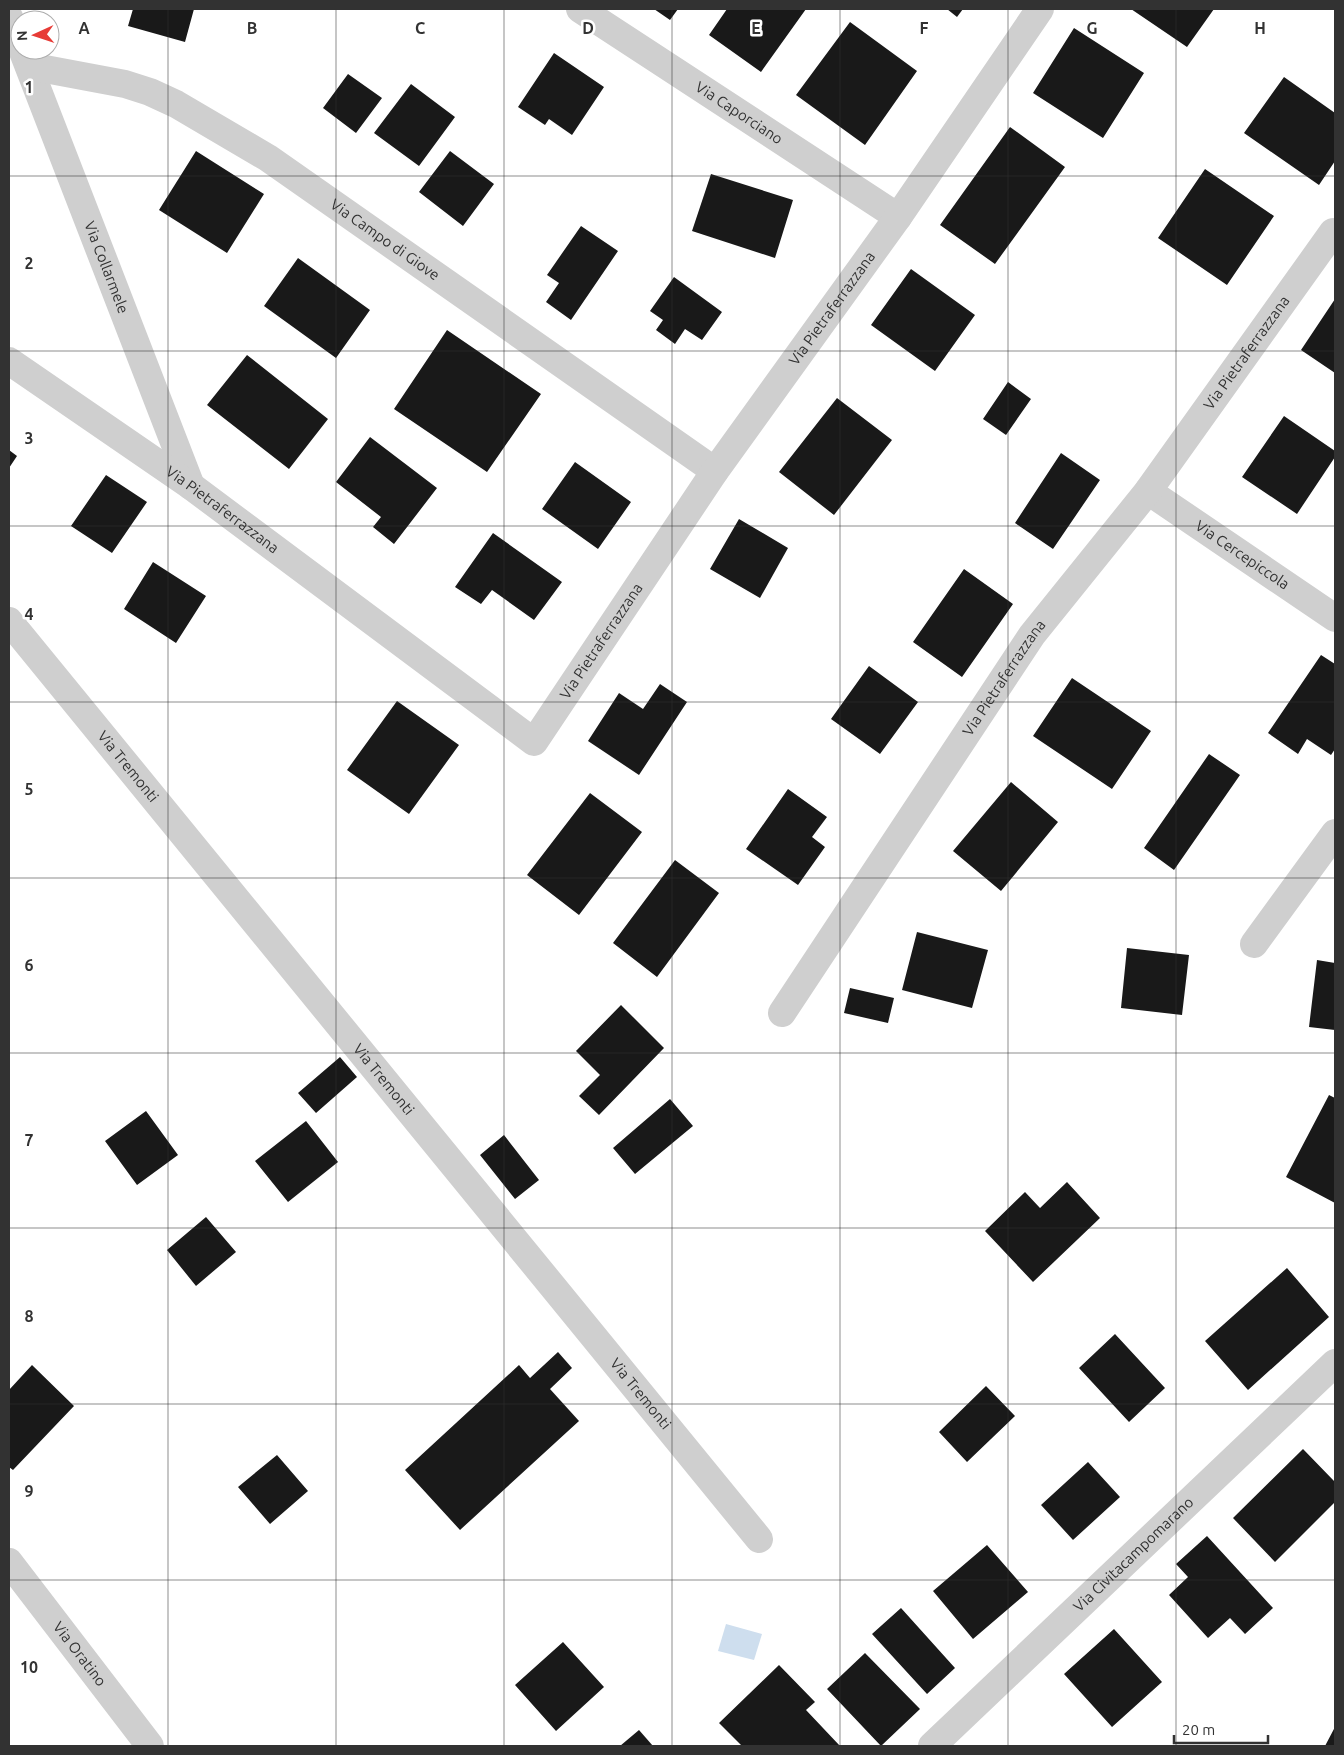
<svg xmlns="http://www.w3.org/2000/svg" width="1344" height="1755" viewBox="0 0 1344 1755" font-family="Ubuntu,sans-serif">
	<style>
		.water { fill: #cedeee }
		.building { fill: #191919 }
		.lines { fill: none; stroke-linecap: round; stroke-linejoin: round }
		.minor { stroke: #cfcfcf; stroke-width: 28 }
		.grid { fill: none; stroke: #323232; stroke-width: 1; stroke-opacity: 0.55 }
		.labels { text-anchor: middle; stroke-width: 5; stroke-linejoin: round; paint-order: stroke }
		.street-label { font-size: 15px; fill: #323232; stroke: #fff }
		.grid-label { font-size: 16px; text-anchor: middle; font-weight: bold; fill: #323232; stroke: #fff; stroke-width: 5; stroke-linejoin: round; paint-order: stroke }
	</style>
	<rect width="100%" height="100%" fill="#fff"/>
	<path class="water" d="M726,1624l36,10 -8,26 -36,-9z"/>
	<path class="building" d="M133,9h61l-9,33 -57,-16z
		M654,9h24l-8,11z
		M727,9h79l-45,63 -52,-37z
		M947,9h16l-6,8z
		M1131,9h83l-27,38z
		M850,22l67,49 -52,74 -69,-50z
		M1074,28l70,45 -41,65 -70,-45z
		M554,53l50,34 -32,48 -23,-16 -4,6 -27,-18z
		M348,74l34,24 -26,35 -33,-25z
		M1284,77l51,36v48l-16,24 -75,-52z
		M411,84l44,33 -36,49 -45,-33z
		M1010,127l55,40 -70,97 -55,-39z
		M196,151l68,43 -37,59 -68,-43z
		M450,151l44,33 -31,42 -44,-34z
		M1205,169l69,47 -47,69 -69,-47z
		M711,174l82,26 -18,58 -83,-27z
		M581,226l37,25 -47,69 -25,-18 13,-19 -12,-8z
		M298,258l72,52 -34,48 -72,-52z
		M911,269l64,46 -40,56 -64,-46z
		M674,277l48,35 -20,28 -17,-11 -10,15 -19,-14 7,-10 -13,-9z
		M1335,299v74l-34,-23z
		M447,330l94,64 -54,78 -93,-63z
		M247,355l81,64 -39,50 -82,-64z
		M1008,382l23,17 -25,36 -23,-16z
		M837,398l55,42 -58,75 -55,-43z
		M1284,416l51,35v6l-38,57 -55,-37z
		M370,437l67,51 -43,56 -21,-17 8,-10 -45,-35z
		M9,450l8,6 -8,12z
		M1061,453l39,27 -47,69 -38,-26z
		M575,462l56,40 -33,47 -56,-40z
		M106,475l41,27 -35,51 -41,-27z
		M739,519l49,29 -28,50 -50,-29z
		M493,533l69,49 -28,38 -42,-30 -11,14 -26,-17z
		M153,562l53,34 -30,47 -52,-34z
		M964,569l49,35 -51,73 -49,-35z
		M1321,655l14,9v85l-4,6 -24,-16 -9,15 -30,-21z
		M869,666l49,36 -38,52 -49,-35z
		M1072,678l79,53 -39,58 -79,-53z
		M660,684l27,18 -48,73 -51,-34 31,-48 24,16z
		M397,701l62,44 -50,69 -62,-44z
		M1209,754l31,21 -66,95 -30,-22z
		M1011,782l47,40 -57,69 -48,-40z
		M788,789l39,28 -15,20 13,10 -27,38 -52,-36z
		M590,793l52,39 -63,83 -52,-40z
		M675,860l44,33 -62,84 -44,-34z
		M917,932l71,18 -16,58 -70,-18z
		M1127,948l62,7 -7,60 -61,-7z
		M1317,960l18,3v67l-26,-3z
		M850,988l44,10 -6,25 -44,-10z
		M621,1005l43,43 -65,67 -20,-19 21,-21 -24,-24z
		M340,1057l17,20 -41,36 -18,-20z
		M1329,1095l6,3v105l-49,-26z
		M670,1099l23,27 -58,48 -22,-26z
		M146,1111l32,44 -41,30 -32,-44z
		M306,1121l32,41 -50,40 -33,-41z
		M504,1135l35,45 -24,19 -35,-44z
		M1067,1182l33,36 -67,64 -48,-51 40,-39 15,16z
		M206,1217l30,35 -40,34 -29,-36z
		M1287,1268l42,49 -81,73 -43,-49z
		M1115,1334l50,54 -36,34 -50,-54z
		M558,1352l14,16 -22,21 29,32 -119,109 -55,-60 114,-105 11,13z
		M32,1365l42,41 -61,64 -4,-3v-77z
		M986,1386l29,30 -48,46 -28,-30z
		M1303,1449l32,33v20l-60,60 -42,-44z
		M277,1455l31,36 -38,33 -32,-37z
		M1088,1462l32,35 -47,43 -32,-35z
		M1207,1536l66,72 -28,26 -15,-16 -22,20 -39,-43 19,-18 -12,-13z
		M987,1545l41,47 -55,47 -40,-48z
		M901,1608l54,60 -28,26 -55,-60z
		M1114,1629l48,53 -50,45 -48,-53z
		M563,1642l41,45 -48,44 -41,-46z
		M865,1653l55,56 -39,37 -54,-57z
		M779,1665l36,37 -9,8 34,36h-98l-23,-23z
		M1335,1727v19h-10z
		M639,1730l14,16h-33z"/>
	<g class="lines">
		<g class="minor">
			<path id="s1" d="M580,9l318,208"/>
			<path d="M9,17l11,28"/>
			<path id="s2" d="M23,52l168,434"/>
			<path id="s3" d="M29,66l96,18 25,8 26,12 92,54 447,313"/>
			<path id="s4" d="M9,361l182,125 343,256 181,-271 183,-254 142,-208"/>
			<path id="s5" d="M1148,491l187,127"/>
			<path id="s6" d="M9,621l750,918"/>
			<path d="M1254,944l81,-111"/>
			<path id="s7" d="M782,1013l250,-378 116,-144 185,-259 2,2"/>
			<path id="s8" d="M9,1562l141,184"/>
			<path id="s9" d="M932,1746l403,-383"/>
		</g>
	</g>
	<path class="grid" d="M168,9v1737M336,9v1737M504,9v1737M672,9v1737M840,9v1737M1008,9v1737M1176,9v1737M9,176h1326M9,351h1326M9,526h1326M9,702h1326M9,878h1326M9,1053h1326M9,1228h1326M9,1404h1326M9,1580h1326"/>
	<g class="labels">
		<g class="street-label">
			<text dy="5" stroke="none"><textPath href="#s1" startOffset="190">Via Caporciano</textPath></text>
			<text dy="5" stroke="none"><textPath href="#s3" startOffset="402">Via Campo di Giove</textPath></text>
			<text dy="5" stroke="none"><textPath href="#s2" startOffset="231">Via Collarmele</textPath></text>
			<text dy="5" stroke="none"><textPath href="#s4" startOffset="1175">Via Pietraferrazzana</textPath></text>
			<text dy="5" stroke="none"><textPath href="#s7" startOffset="808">Via Pietraferrazzana</textPath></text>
			<text dy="5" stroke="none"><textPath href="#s4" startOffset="260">Via Pietraferrazzana</textPath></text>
			<text dy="5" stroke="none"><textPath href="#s5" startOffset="114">Via Cercepiccola</textPath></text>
			<text dy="5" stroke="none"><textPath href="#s4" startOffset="770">Via Pietraferrazzana</textPath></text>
			<text dy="5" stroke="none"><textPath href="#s7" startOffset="402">Via Pietraferrazzana</textPath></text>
			<text dy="5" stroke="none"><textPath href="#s6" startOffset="188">Via Tremonti</textPath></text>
			<text dy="5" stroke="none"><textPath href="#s6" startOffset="592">Via Tremonti</textPath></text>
			<text dy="5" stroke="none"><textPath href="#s6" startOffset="998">Via Tremonti</textPath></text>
			<text dy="5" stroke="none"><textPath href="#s9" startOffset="278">Via Civitacampomarano</textPath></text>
			<text dy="5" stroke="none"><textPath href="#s8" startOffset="116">Via Oratino</textPath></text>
		</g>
	</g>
	<g class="grid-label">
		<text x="84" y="34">A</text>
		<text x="252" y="34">B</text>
		<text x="420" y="34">C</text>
		<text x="588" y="34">D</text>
		<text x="756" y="34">E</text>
		<text x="924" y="34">F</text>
		<text x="1092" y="34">G</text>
		<text x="1260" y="34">H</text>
		<text x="29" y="93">1</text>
		<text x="29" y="269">2</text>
		<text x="29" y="444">3</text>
		<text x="29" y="620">4</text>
		<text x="29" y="795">5</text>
		<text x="29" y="971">6</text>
		<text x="29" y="1146">7</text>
		<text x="29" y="1322">8</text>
		<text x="29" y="1497">9</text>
		<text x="29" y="1673">10</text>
	</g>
	<rect width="1344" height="1755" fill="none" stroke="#323232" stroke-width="20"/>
	<g transform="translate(35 35) rotate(267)"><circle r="24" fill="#ffffff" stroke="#adadad"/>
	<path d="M0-4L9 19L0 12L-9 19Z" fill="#e73b36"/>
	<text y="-8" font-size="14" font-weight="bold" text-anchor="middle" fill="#323232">N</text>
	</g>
	<path d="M1174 1735v8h94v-8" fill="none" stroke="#323232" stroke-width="2.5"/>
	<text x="1182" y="1735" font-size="15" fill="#323232" stroke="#ffffff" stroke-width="4" paint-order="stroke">20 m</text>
</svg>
